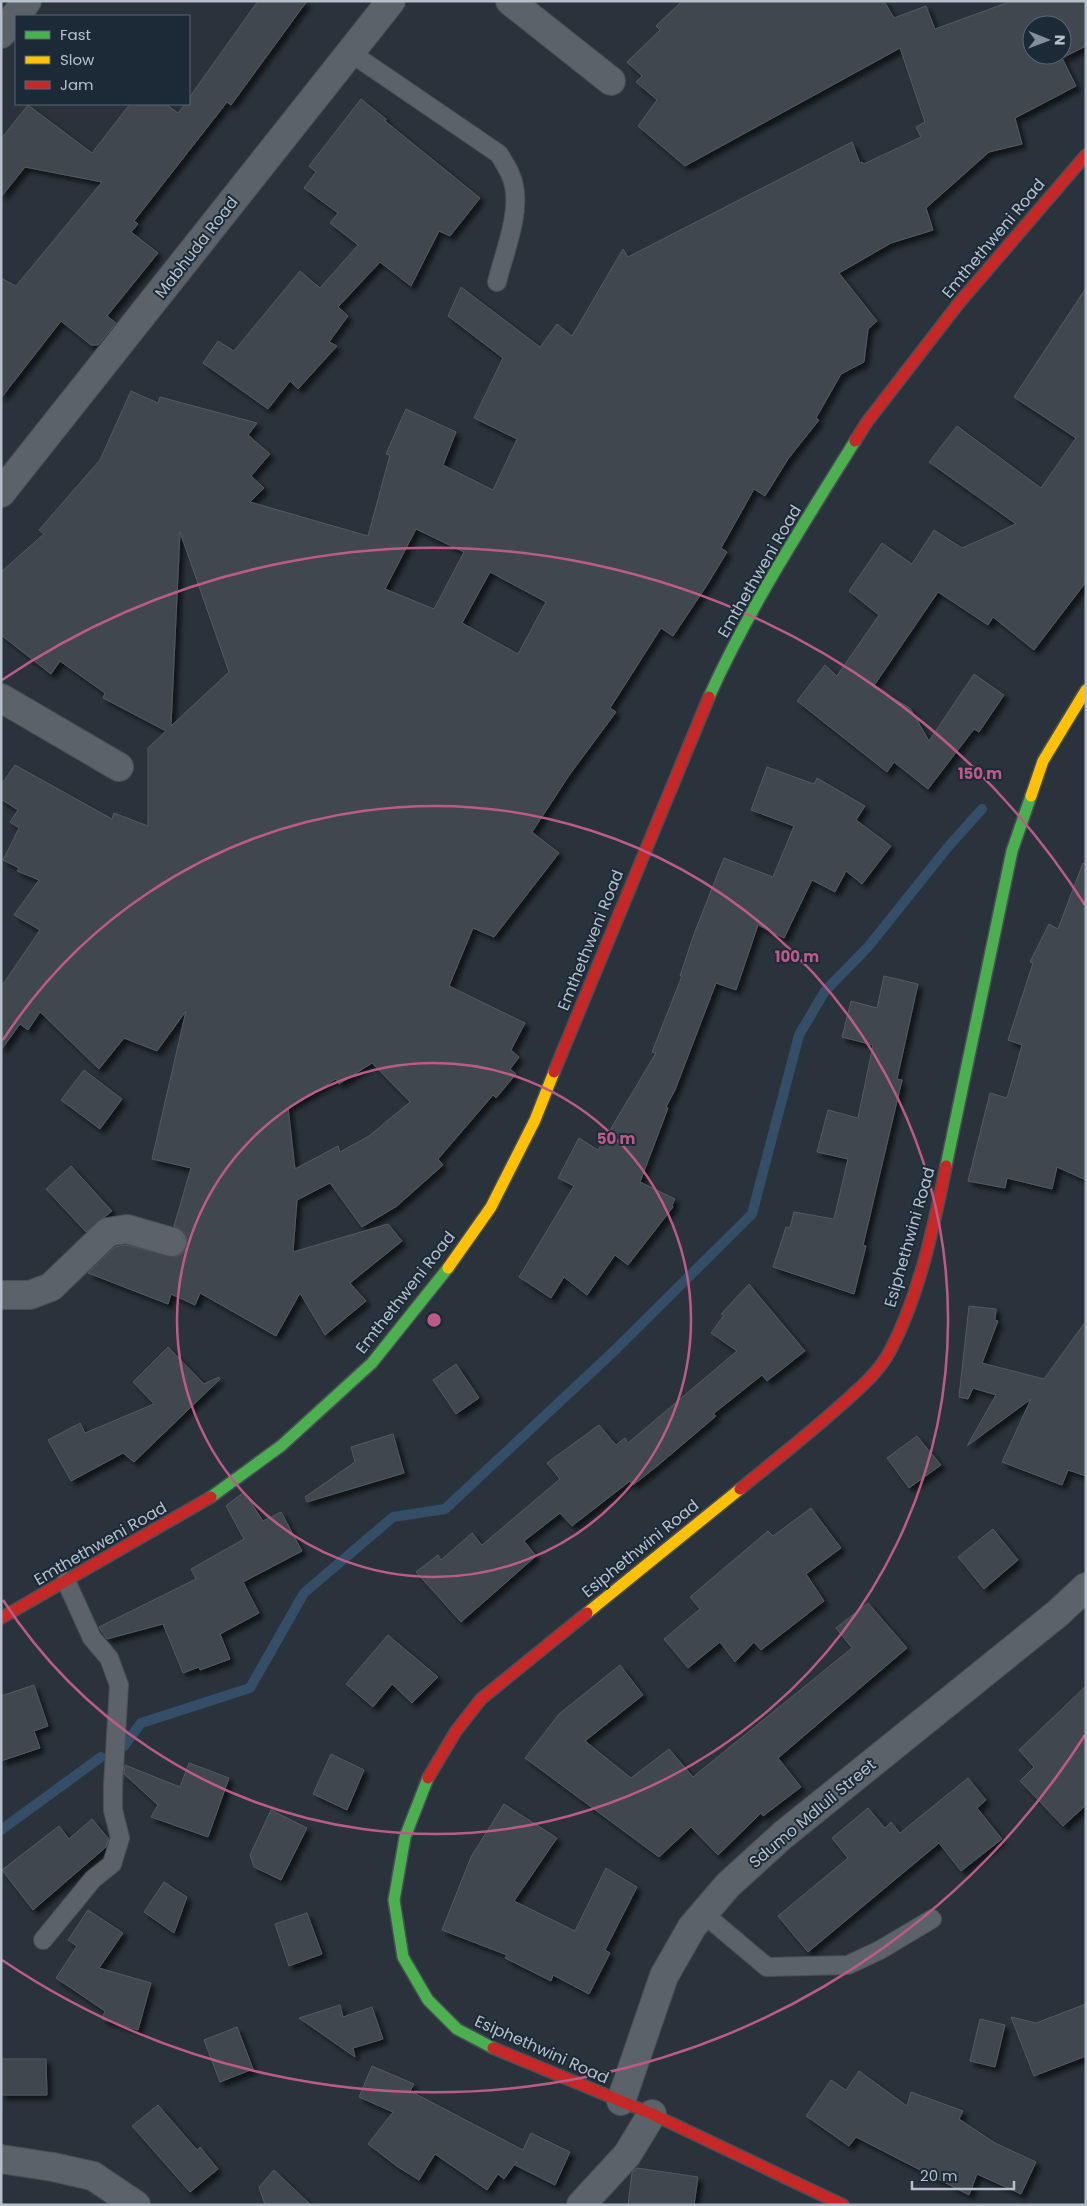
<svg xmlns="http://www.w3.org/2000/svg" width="1087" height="2206" viewBox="0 0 1087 2206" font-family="Poppins,sans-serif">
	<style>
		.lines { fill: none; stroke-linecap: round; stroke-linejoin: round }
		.stream { stroke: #354e67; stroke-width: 10 }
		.building { fill: #40474f; stroke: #535a63; fill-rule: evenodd; filter: url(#shadow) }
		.lane-casing { stroke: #494f56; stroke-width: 20 }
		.street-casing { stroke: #494f56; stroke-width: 30 }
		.fast-casing { stroke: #494f56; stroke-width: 14 }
		.slow-casing { stroke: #494f56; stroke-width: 14 }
		.jam-casing { stroke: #494f56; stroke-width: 14 }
		.lane { stroke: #5b6269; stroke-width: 18 }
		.street { stroke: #5b6269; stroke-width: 28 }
		.fast { stroke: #4caf50; stroke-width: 11 }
		.slow { stroke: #ffc107; stroke-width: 11 }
		.jam { stroke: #c62828; stroke-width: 11 }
		.ring { fill: none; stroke: #bd5b88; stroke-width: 2.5 }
		.labels { text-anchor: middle; stroke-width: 4; stroke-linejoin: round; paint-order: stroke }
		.street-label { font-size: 16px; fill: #b5c0cc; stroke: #1c2a38 }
		.centre { fill: #bd5b88; stroke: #1c2a38; stroke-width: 2.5 }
		.ring-label { font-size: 15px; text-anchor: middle; font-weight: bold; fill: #bd5b88; stroke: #1c2a38; stroke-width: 4; stroke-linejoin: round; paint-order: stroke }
	</style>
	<defs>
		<filter id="shadow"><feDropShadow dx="4.5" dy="4.5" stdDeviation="2.5" flood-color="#0009"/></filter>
	</defs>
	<rect width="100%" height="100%" fill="#2a333c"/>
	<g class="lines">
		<path class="stream" d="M124,1746l17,-23 109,-35 54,-95 89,-76 52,-8 167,-156 140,-139 47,-179 26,-44 43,-44 80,-100 34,-38
			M1,1830l100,-73"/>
	</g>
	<path class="building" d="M258,1h49l-76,104 -4,-3 -93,119 4,3 -7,8 27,21 -51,63 9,7 -18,22h-7l-30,-24 -60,77v-120l15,8 86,-104 -77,-15 -24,30v-58l27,-34 64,48 38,-49h36l12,9 7,-9h4v-6z
		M682,1h202l10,17 32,-12 9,23 77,-28h74v45l-24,12 14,28 -61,32 7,26 -33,8 -63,56 7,22 -42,13 -52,30 38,48 -9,8 -4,33 -23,12 -25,44 3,2 -31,39 -23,37 -11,-7 -33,59 6,4 -20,33 -34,51 -12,-8 -51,80 6,4 -46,62 -38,58 27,21 -65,84 -21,-9 -24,58 76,37 -14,27 8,7 -9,12 6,5 -20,24 -3,-3 -55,64 5,6 -46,41 -35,21 -32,-44 -33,17 -4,52 95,-28 14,17 -52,42 16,18 -41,34 -25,-42 -24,43 -76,-43 -5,12 -24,-11 -3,10 -80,-31 27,-26 11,-2 49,12 7,-3 5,-7v-8l-3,-7 -10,-6 17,-58 -39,-9 34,-148 -29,40 -33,-13 -25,31 -59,-57 -12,18 -8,-6 -19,26v-63l39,-57 -26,-15 25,-35 -22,-9 2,-3 -16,-8 16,-32 -9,-6 8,-12 -17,-11v-14l14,-20 97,54 2,-6 34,13v-78l18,-17 -63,-33 2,-5 -45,-32 -9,13 -50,-39v-63l43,-38 -5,-4 61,-70 31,-69 27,12 2,-6 97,26 -9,12 22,19 -19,22 13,12 -14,14 118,34 22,-81 -4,-1 20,-45 50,23 -13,33 50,25 24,-51 -43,-21 29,-60 -55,-42 13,-29 79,60 17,-23 15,12 51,-87 5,8 224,-115 8,21 2,-1 2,2 57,-27 -5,-10 9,-5 -25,-74 -215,118 -47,-40 19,-26 -21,-18 6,-6 -15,-14 33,-32 -4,-4zM1032,25h30v30h-30zM416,529l48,23 -30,57 -49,-20zM180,532l49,140 -58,54zM490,572l56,30 -28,52 -56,-31zM372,1063l38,39 -41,34 -29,16 -2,-6 -43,23 -7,-62 48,-28 3,5z
		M361,99l25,20 -1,2 95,77 -30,38 -11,-5 -28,55 -31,-24 -42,45 10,9 -19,26 8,4 -39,43 -8,-8 -22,28 -65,-46 15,-22 16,10 66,-80 20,17 38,-43 -28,-22 8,-10 -34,-25 12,-16 -7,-6z
		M1086,288v294l-52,68 -41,-33 -5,8 -50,-33 -65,95 37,21 19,33 45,-67 30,21 -25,37 -5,-3 -46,60 -34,-27 -7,10 -90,-71 28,-36 12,11 42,-61 -30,-24 33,-48 30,21 22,-34 28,18 54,-24 -87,-62 28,-36 84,62 35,-50 -62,-41z
		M767,767l47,17 3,-6 48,28 -9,14 35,26 -29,38 -16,-13 -11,21 -23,-12 -28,58 -26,-13 -22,65 -20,-7 -41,107 -9,17 2,1 -28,74 35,17 -3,6 1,2 -45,58 -13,-10 -28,40 -23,-18 -13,21 -32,-21 55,-91 -16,-8 21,-40 19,12 58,-97 -4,-1 30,-76h-2l14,-42 30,-76 49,19 21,-51 -43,-16z
		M1083,863l3,1v316l-29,-13 -5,22 -45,-11 -2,10 -37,-7 22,-88 17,5 15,-53 -14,-5 25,-77 -3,-1 19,-38 9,5z
		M884,976l34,8 -21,95 5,1 -39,165 3,1 -12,48 -81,-27 13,-40 4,1 4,-16 40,7 14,-60 -31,-7 11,-42 30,8 15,-73 -31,-8 9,-36 26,7z
		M84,1070l38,29 -22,30 -39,-29z
		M71,1166l41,45 -26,21 -40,-43z
		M749,1284l56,67 -38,30 -5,-6 -49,39 3,2 -60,51 -23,18 -3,-4 -58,45 -12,-13 -36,28 12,15 -75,66 -45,-50 22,-17 3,5 31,-27 10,12 78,-66 -13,-16 52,-38 17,20 9,-7 3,5 109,-92 -26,-18 13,-18 -3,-1z
		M969,1306l27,3 -1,11 3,1 -16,42 62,16 42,-58v155l-18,-6 -6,15 -60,-23 29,-63 -64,47 29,-51 -23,-7 -5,11 -9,-2z
		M168,1347l36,37 15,-7 1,2 -86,83 -11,-9 -52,28 -23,-41 32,-17 5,10 69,-29 -21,-22z
		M456,1364l23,34 -23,16 -23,-34z
		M393,1434l11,39 -97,29 -2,-5 50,-35 -4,-15z
		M917,1436l24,29 -32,23 -22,-30z
		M244,1492l19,29 18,-9 21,39 -59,31 16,31 -39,21 10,25 -30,11 -1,-3 -16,6 -20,-49 -56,15 -8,-12 97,-48 -5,-10 53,-30 -18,-33z
		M811,1508l30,40 -35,26 18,27 -63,49 -7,-8 -19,20 -15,-20 -32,26 -24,-29 36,-30 -10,-12 78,-66 5,5z
		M993,1529l25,31 -34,29 -26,-32z
		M868,1603l39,45 -129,110 23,29 -38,29 -2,-3 -43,42 -27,-28 -32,30 -134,-99 34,-44 61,-49 23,30 -58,46 46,37 38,-29 24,28 159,-129 -16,-20z
		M388,1635l50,42 -26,26 -20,-19 -19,23 -27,-23z
		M34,1685l14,41 -14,5 6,17 -39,13v-65z
		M1086,1686v119l-23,21 -43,-45 14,-14 -15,-17z
		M331,1754l33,16 -17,40 -34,-16z
		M189,1763l40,15 -21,59 -57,-20 7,-12 -34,-31 1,-9 55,22z
		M968,1778l18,22 -9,8 25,31 -41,32 -22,-28 -131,109 -30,-36 70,-58 -16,-20 36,-30 17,20 6,-6 9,11z
		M504,1804l53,34 -43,63 61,30 31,-63 31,19 -32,63 5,3 -21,41 -36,-19 -2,6 -46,-23 2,-3 -65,-25 29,-73z
		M271,1810l36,18 -26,52 -27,-13 -4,-12z
		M92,1819l17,20 -3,8 -73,63 -31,-40 57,-44 10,13z
		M164,1882l23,15 -13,36 -30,-21z
		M88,1910l35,23 -24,35 52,15 -13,47 -36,-11 3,-8 -49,-33 21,-32 -9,-6z
		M307,1913l15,41 -33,12 -14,-42z
		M1086,2004v52l-52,20 -23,-59 25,6z
		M340,2005l3,12 29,-10 11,32 -30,9 2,9 -56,-39z
		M980,2019l25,6 -10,42 -25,-6z
		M237,2027l16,42 -33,13 -16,-42z
		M1,2059h45l1,36h-46z
		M372,2066l42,18 -4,7 113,59 8,-17 39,19 -15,33 -40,-20 2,-4 -13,18 -6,-5 -11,16 -52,-36 -16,26 -21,-13 -30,-23 25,-32 -34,-15z
		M859,2071l48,35 4,-14 52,19 -4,8 36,24 41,19 -15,32 -44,-20 -8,21 -113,-58 -7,9 -43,-30 25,-36 15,10z
		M158,2105l39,45 3,-3 18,22 -28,23 -58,-66z
		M637,2168l61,9 -4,28h-66l4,-33z
		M274,2170l37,35h-46l-6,-18z"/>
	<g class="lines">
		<defs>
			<path id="lane" d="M351,53l148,101c6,10 13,20 15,32 6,30 -10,67 -17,96
				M704,1914l63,53 81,-2 32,-15 52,-31
				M43,1940l50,-61 19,-15 8,-26 -7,-28v-24l6,-101 -10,-27 -17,-20 -26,-57"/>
			<path id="street" d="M510,1l101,80
				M1,34l26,-33
				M1,493l390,-492
				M1,698l118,69
				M1,1295h29l21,-8 57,-55 19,-3 45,13
				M621,2101l43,-125 28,-49 36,-42 55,-50 274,-221 29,-27
				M1,2159l52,8 40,9 43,29
				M581,2205l46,-50 25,-41"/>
			<path id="fast" d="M709,697c40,-89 94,-172 146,-256
				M946,1166l66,-315 19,-55
				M211,1497l70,-51 91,-83 76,-95
				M428,1778l-23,59 -11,63 9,57 25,43 29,29 36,19"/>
			<path id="slow" d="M1031,796l12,-35 43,-71
				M448,1268l43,-61 44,-87 19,-48
				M587,1613l153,-124"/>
			<path id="jam" d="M855,441l12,-19 92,-119 127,-148
				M554,1072l155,-375
				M740,1489c34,-28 69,-55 102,-85 17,-15 37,-32 48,-53 29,-55 44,-125 56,-185
				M1,1618l210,-121
				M428,1778l28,-47 25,-32 106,-86
				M493,2048l159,66 191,91"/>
		</defs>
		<use href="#lane" class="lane-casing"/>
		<use href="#street" class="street-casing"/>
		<use href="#fast" class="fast-casing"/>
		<use href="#slow" class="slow-casing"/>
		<use href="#jam" class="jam-casing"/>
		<use href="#lane" class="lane"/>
		<use href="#street" class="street"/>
		<use href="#fast" class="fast"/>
		<use href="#slow" class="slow"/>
		<use href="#jam" class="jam"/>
	</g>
	<g class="ring">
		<circle cx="434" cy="1320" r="257"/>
		<path d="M3 1040A514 514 0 1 1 3 1600"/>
		<path d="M1085 1735A772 772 0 0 1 2 1960M2 680A772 772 0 0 1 1085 905"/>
	</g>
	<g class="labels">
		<g class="street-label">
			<text transform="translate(993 238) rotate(-50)" y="6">Emthethweni Road</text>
			<text transform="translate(196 247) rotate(-52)" y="6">Mabhuda Road</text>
			<text transform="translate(759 571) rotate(-60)" y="6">Emthethweni Road</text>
			<text transform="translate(590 940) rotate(-68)" y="6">Emthethweni Road</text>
			<text transform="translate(909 1237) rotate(-74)" y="6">Esiphethwini Road</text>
			<text transform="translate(405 1292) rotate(-52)" y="6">Emthethweni Road</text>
			<text transform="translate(100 1543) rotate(-30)" y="6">Emthethweni Road</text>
			<text transform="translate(640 1548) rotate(-39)" y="6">Esiphethwini Road</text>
			<text transform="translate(812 1813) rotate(-40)" y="6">Sdumo Mdluli Street</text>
			<text transform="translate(542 2049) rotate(24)" y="6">Esiphethwini Road</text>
		</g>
	</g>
	<circle cx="434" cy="1320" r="8" class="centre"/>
	<g class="ring-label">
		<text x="980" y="779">150 m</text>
		<text x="797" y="962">100 m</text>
		<text x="616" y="1144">50 m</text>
	</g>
	<rect width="1087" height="2206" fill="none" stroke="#b5c0cc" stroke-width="5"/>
	<rect x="15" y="15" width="175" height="90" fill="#1c2a38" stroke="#596673"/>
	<rect x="25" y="31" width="25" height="8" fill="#4caf50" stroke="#596673"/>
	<text x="60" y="40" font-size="15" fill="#b5c0cc">Fast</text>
	<rect x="25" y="56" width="25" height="8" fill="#ffc107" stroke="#596673"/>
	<text x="60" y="65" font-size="15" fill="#b5c0cc">Slow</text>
	<rect x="25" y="81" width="25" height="8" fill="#c62828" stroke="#596673"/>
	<text x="60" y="90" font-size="15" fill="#b5c0cc">Jam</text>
	<g transform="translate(1047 40) rotate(91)"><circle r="24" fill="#1c2a38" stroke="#596673"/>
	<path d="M0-4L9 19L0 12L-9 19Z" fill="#848f9a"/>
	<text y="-8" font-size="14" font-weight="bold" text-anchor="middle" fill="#b5c0cc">N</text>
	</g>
	<path d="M912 2181v8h102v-8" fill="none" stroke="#b5c0cc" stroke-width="2.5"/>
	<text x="920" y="2181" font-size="15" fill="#b5c0cc" stroke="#1c2a38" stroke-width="4" paint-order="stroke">20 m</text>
</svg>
